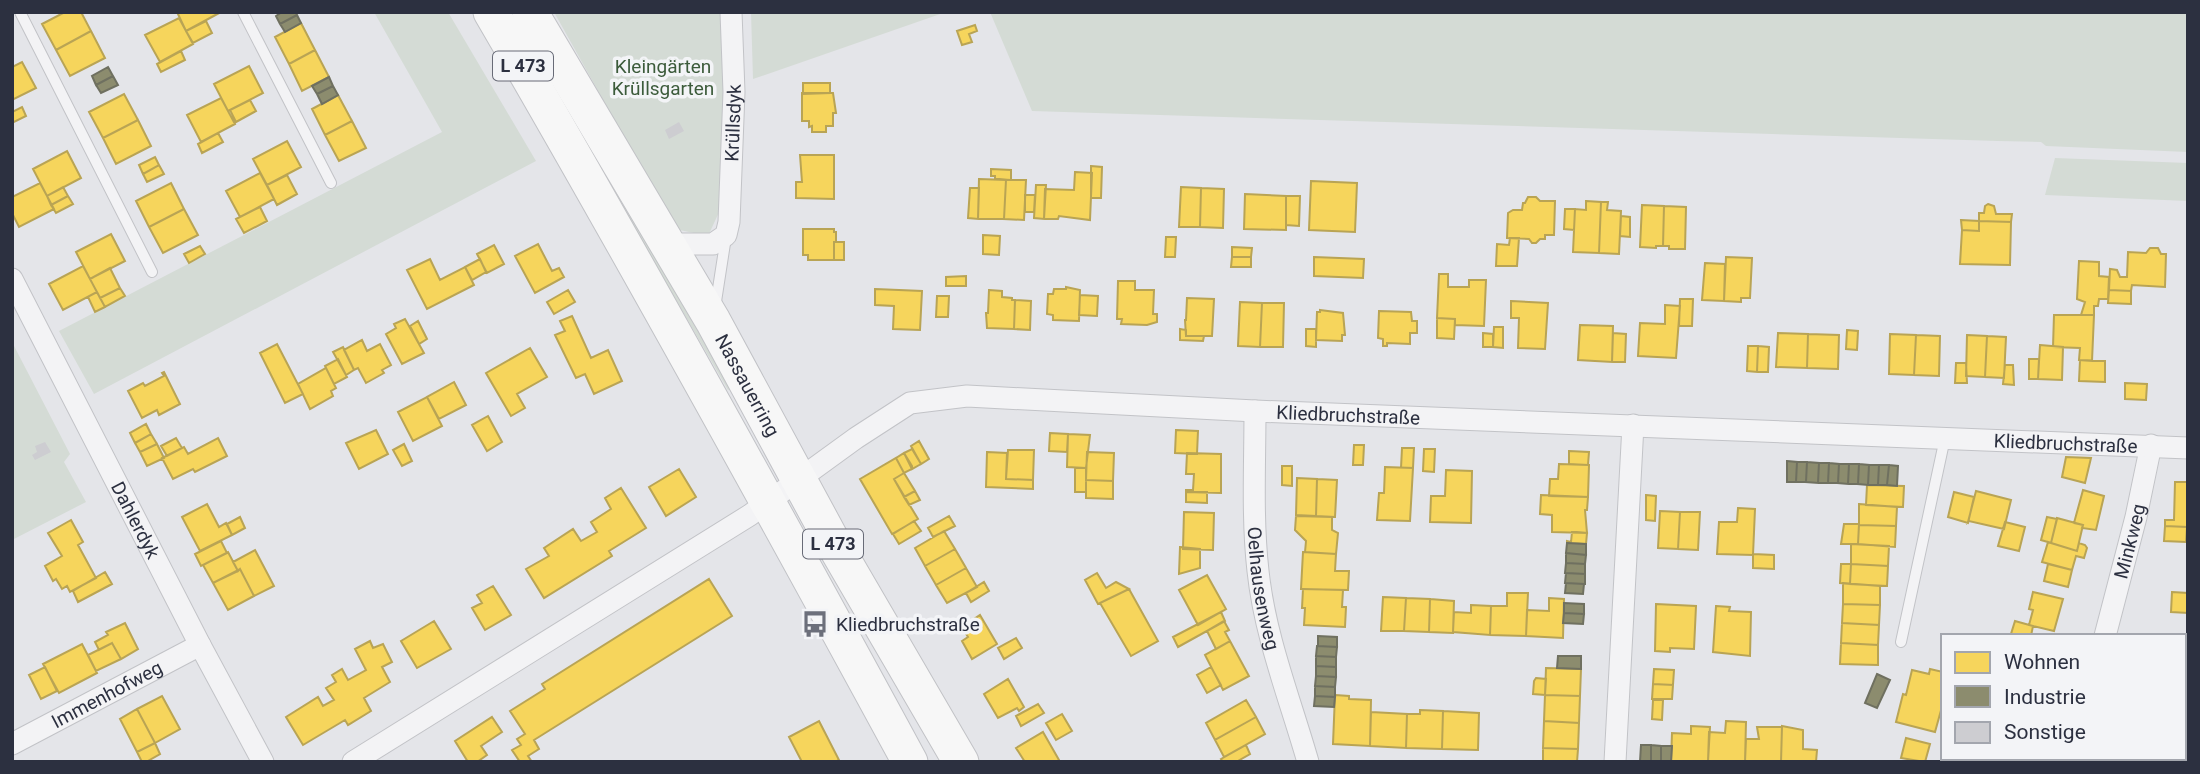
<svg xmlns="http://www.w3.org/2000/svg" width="2200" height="774" viewBox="0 0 2200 774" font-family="Roboto,sans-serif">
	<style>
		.green { fill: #d4dbd5 }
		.homes { fill: #f6d55c; stroke: #b9a454; stroke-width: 2 }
		.industry { fill: #8c8c6e; stroke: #6f7060; stroke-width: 2 }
		.building { fill: #cdcdd1 }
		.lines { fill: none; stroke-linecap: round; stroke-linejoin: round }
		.lane-casing { stroke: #c2c3c7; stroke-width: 12 }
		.street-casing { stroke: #c2c3c7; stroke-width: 23 }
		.primary-casing { stroke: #c1c2c6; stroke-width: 37 }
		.lane { stroke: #f3f3f5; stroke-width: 10 }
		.street { stroke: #f3f3f5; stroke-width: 21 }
		.primary { stroke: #f7f7f7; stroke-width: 35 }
		.labels { text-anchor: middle; stroke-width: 7; stroke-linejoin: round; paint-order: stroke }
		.shield { fill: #f3f4f7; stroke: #686b77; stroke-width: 2 }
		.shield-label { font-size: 18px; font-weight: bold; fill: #2c3040 }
		.park-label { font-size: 19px; fill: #3c5b3b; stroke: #f3f4f7 }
		.street-label { font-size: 19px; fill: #2c3040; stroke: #f3f4f7 }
		.poi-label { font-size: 19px; fill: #2c3040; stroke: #f3f4f7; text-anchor: start }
	</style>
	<rect width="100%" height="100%" fill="#e4e5e9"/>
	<path class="green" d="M374,12h74l88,149 -442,233 -35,-63 383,-199z
		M502,12h16l215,375 -5,3 -124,-215z
		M554,12h166l6,61 -5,135 -13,28 -33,-7z
		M751,12h195l-193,67z
		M990,12h1198v140l-142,-6 -5,-4 -43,-1 -966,-30z
		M2055,158l133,5v38l-143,-6z
		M12,342l58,112 -6,8 22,40 -74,38z"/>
	<path class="homes" d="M65,12h16l10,19 -35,19 -14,-26z
		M177,12h44l-35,19z
		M179,18l14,26 -33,18 -15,-27z
		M206,21l6,12 -19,10 -7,-12z
		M301,23l14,27 -26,14 -14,-27z
		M975,25l2,6 -8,3 3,8 -10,3 -5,-14z
		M91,31l14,27 -35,18 -14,-26z
		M315,50l14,27 -27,14 -13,-27z
		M181,51l4,9 -24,12 -4,-8z
		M22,62l14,26 -24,12v-33z
		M249,66l14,27 -35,18 -14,-27z
		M803,83h27v10l-27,1z
		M802,93h31l3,20h-3v13h-7v6h-14v-6l-3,1v-6h-7z
		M124,94l14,26 -35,18 -14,-26z
		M338,95l14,26 -27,14 -13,-26z
		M221,98l14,26 -34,18 -14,-27z
		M250,100l6,11 -20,11 -6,-12z
		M22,107l4,9 -14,7v-11z
		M138,120l13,26 -35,18 -13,-26z
		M352,121l14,27 -27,13 -14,-26z
		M218,133l5,9 -21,11 -4,-9z
		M287,141l14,26 -34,18 -14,-26z
		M67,151l14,27 -34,18 -14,-27z
		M800,155h34v44l-38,-1v-16h6z
		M155,157l4,8 -16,9 -4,-9z
		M159,165l5,9 -17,8 -4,-8z
		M1091,166l11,1 -1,31h-10z
		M991,169l20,1v10l-16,-1v-3h-4z
		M1075,172l17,1 -2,47 -31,-4 -1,3h-14l1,-30 29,1z
		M260,173l14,26 -34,18 -14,-26z
		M287,175l10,19 -20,11 -10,-20z
		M979,179l27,1 -2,39h-26z
		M1006,180h20l-2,40 -20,-1z
		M1311,181l46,2 -2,49 -46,-2z
		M40,183l14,26 -35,18 -7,-14v-16z
		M171,183l13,26 -35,18 -13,-26z
		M1036,185h10l-2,34 -10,-1z
		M63,187l5,9 -17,9 -4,-9z
		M1181,187l20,1 -1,39h-21z
		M970,188h9l-1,31 -10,-1z
		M1201,188l23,1 -1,39 -23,-1z
		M1245,194l41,2v34l-42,-1z
		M1025,195h10l-1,17h-9z
		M68,196l5,8 -17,9 -5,-8z
		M1286,196h14l-1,30 -13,-1z
		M1528,197h8l4,4h15l-1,34h-9v4h-5l-4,4h-4l-3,-4 -22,-1 1,-25 5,-3h9l1,-7h2z
		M1586,201l15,1 -2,51 -26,-1 2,-43 11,1z
		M1601,202h7l-1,8 14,1 -2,43 -20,-1z
		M1988,204l6,2 2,8h16l-1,8 -32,-1v-8h5l1,-7z
		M1642,205l22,1 -1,40h-7v2l-16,-1z
		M1664,206l22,1 -1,42h-16v-3h-6z
		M260,207l7,14 -23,12 -8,-14z
		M184,209l14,26 -35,18 -14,-26z
		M1565,209h10l-1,21 -10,-1z
		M1621,216l9,1v20l-10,-1z
		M1961,220l18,1v10l-17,-1z
		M1979,221l32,1 -1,43 -50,-1 2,-34 17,1z
		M803,229h31v3h2v10h-2v18h-26v-5h-5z
		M111,234l14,27 -35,18 -14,-27z
		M983,235l17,1 -1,19 -16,-1z
		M1166,237h10l-1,20h-10z
		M1510,238h9l-2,28h-21l1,-22 12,1z
		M834,242h10v18h-10z
		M538,244l14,27 7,-3 5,9 -29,16 -20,-37z
		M494,245l10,19 -17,9 -10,-19z
		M200,246l5,8 -16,9 -5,-9z
		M1232,247l20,1 -1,9h-19z
		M2150,248h8l3,6h5l-1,33 -33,-2 -1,6 -22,-1 1,-21 7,1 3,7h7l1,-25 18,1z
		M1232,257h19v10h-20z
		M1314,257l50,2 -1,19 -49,-2z
		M1726,257l26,1 -2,40h-9v4l-17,-1z
		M430,259l10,21 25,-13 9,18 -47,24 -20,-39z
		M480,259l6,13 -14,8 -7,-13z
		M2079,261l20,1v14l10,1 -1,22h-9l-1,7h-4v9h-13l4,-13 -8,-3z
		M1705,263l20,1 -1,37 -22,-1z
		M83,266l14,26 -34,18 -14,-26z
		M110,268l10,20 -20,10 -10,-19z
		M1439,274h9v13h21v-7h17l-2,46 -29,-1v-6l-18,-1z
		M966,276v10h-20v-9z
		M1118,281h17v9h19l-1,24h4v8l-10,3 -26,-1 1,-5h-5z
		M1066,287l14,3 -1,31 -26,-1v-5l-6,-1 1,-20h5l1,-5h12z
		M120,288l5,8 -20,11 -5,-9z
		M875,289l47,2 -2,39 -27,-1 1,-23 -19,-1z
		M568,290l7,12 -21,12 -7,-12z
		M989,290l13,1v6l10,1v2h3l-1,29 -27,-1 -1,-15h2z
		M2109,290l22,1v13l-23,-1z
		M97,292l8,15 -10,5 -7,-15z
		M1080,295l18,1 -1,20 -18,-1z
		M937,296h12l-1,21h-12z
		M1187,298l27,1 -2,37h-26l-1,-16h1z
		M1680,299h13l-1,27h-13z
		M1015,300l16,1 -1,29 -16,-1z
		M1511,301l37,2 -3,46 -27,-1 1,-30h-8z
		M1240,302l22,1 -2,44 -22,-1z
		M1262,303h22l-1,44h-23z
		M1665,305l15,1 -4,52 -38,-2 2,-33 25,1z
		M1320,310l23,3 2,22h-3v6l-26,-1 1,-28h3z
		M1379,311l32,1 1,9h5v12h-7v11l-23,-1v3h-4v-7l-5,-1z
		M2054,315h40l-2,46 -13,-1 1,-12 -27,-1z
		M572,316l19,42 17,-8 14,31 -28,13 -9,-20 -9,4 -21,-43 10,-4 -5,-10z
		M1437,318l18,1 -1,20 -17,-1z
		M405,319l19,34 -22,11 -16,-30 10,-6 -2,-4z
		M418,321l9,18 -8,5 -9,-18z
		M1580,325l33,1 -1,36 -34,-2z
		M1494,327h9v21l-10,-1z
		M1180,329l6,1v6h18l-1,5 -23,-1z
		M1306,329h10v18l-10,-1z
		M1847,330l11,1 -1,19 -11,-1z
		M1483,333l10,1v13h-10z
		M1613,333l13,1 -1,28h-13z
		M1778,333l30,1 -1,34 -31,-1z
		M1808,334l31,1 -1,34 -31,-1z
		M1890,334l26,1 -2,40 -25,-1z
		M1916,335l24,1 -1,40 -25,-1z
		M1967,335l20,1 -2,41 -19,-1z
		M1987,336l19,1 -2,41 -19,-1z
		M362,340l5,11 13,-7 11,21 -9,5 2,3 -18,10 -8,-15 -4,2 -10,-20z
		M277,344l26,50 -18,9 -25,-50z
		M2040,345l23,2 -1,33 -24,-1z
		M1748,346h10l-1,26 -10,-1z
		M1758,346l11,1 -1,25h-11z
		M343,347l11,23 -8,5 -13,-23z
		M530,348l17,29 -30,17 8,14 -14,8 -25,-43z
		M338,359l9,18 -13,7 -9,-18z
		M2029,359h10l-1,20h-9z
		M2080,360l25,1v21l-26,-1z
		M1956,363h10l1,20h-12z
		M2005,365h8l1,20 -11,-1z
		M326,368l10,20 -5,3 2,5 -23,13 -12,-25z
		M164,372l16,32 -21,11 -2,-5 -15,8 -14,-27 15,-8 2,3 19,-10 -2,-3z
		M454,382l12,23 -27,14 -12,-22z
		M2125,383l22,1 -1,16 -21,-1z
		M427,397l15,29 -29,15 -15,-29z
		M488,416l14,26 -15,9 -15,-26z
		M146,424l5,10 -16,9 -5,-10z
		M376,430l12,24 -29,15 -13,-26z
		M1176,430l22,1 -1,23 -22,-1z
		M1050,433l18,1 -1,18 -18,-1z
		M151,434l6,10 -17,8 -5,-9z
		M1068,434l22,1 -4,33 -19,-1z
		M176,438l6,10 -15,8 -6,-10z
		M218,438l9,18 -32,16 -2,-3 -20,10 -11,-21 22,-11 4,7z
		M919,441l10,18 -8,5 -10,-18z
		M157,444l7,14 -17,8 -7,-14z
		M404,444l8,17 -10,5 -9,-16z
		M1354,445h10l-1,20h-10z
		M1402,448h12l-1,20h-12z
		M912,449l9,15 -9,5 -8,-16z
		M1424,449h11l-1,23 -11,-1z
		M1008,450h26l-1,30 -27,-1z
		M1569,451l20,1 -1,13 -19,-1z
		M987,452l20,1 -1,26 27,1v9l-47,-2z
		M1087,452l27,1 -1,28 -27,-1z
		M904,453l8,13v3l-8,4 -8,-15z
		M1187,453l34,1v39l-35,-1v-2h7l1,-16h-8z
		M2066,457l25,1 -6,25 -23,-6z
		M896,458l8,15 -10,6 24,40 -26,15 -32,-55z
		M1559,464l30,1 -1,32 -39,-1 1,-17h8z
		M1282,466h10v20l-10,-1z
		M1385,467l28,1 -3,53 -33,-1 2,-27h5z
		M1075,468h11v24h-11z
		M679,469l17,28 -30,19 -17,-29z
		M1446,470l26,1 -1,52 -41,-1 1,-26h14z
		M904,473l11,18 -11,6 -10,-18z
		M1297,478l20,1 -1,37 -20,-1z
		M1317,479l20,1 -2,37 -19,-1z
		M1086,480l27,1v18l-27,-1z
		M2175,482h13l-1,45 -22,-1v-6h9z
		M1867,485l37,1 -1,21 -37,-2z
		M621,488l25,40 -37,23 3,5 -68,42 -18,-29 23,-13 -5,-8 29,-19 8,12 16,-9 -6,-10 20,-13 -6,-11z
		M2083,490l21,6 -8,34 -14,-2 1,-3 -9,-2z
		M915,491l5,9 -11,5 -5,-8z
		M1976,491l35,9 -7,29 -35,-8 -1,1z
		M1186,492h21v11l-21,-1z
		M1954,492l20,5 -6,26 -20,-6z
		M1541,495l47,2 -1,13h-2l2,23 -35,-1v-17l-12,-1z
		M1646,495l10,1 -1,25 -9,-1z
		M207,504l12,23 7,-4 6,12 -32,16 -18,-34z
		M1859,504l38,3 -1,19 -37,-1z
		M1738,508l17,1 -2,46 -36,-1 2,-32h18z
		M1660,511l20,1 -2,37 -20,-1z
		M1184,512l30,1 -1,37 -30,-1z
		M1680,512h20l-2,38 -20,-1z
		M949,516l6,10 -22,11 -5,-9z
		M1296,516l36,1v13l6,3 -2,21 -31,-2 1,-11 -11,-11z
		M240,517l5,11 -13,7 -5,-11z
		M2047,517l10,2 -6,24 -10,-3z
		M2057,518l26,7 -6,26 -26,-8z
		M71,520l12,22 -5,3 18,33 -26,14 -3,-6 -5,3 -6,-10 -3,2 -8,-15 17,-10 -14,-23z
		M914,521l7,10 -22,13 -6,-10z
		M2005,522l20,5 -6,24 -21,-5z
		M1844,524h15l-1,20h-17z
		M1859,525l37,1 -1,21 -37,-3z
		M2165,526l22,1 -1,15 -22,-1z
		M944,531l11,18 -30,17 -10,-18z
		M1572,532l15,1 -1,11 -19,-1v-2l4,1z
		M221,541l6,12 -26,13 -6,-12z
		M2048,542l29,9 2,-8 6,2 2,3 -3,10 -8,-2 -4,14 -30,-8z
		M1851,544l38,2 -1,20 -37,-2z
		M1180,547l20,2v19l-21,6z
		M955,549l11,19 -30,17 -11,-19z
		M255,550l19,36 -20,10 -14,-27 -2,2 -5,-9z
		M228,552l10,19 -25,12 -10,-18z
		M1303,552l33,2 -1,17h14l-1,19 -47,-1z
		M1753,554l21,1v14l-21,-1z
		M1841,564h10l-1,20 -10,-1z
		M1851,564l37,2 -1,20 -37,-2z
		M2048,564l24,6 -4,17 -24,-6z
		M966,568l11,19 -30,16 -11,-18z
		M240,569l14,27 -26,14 -15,-27z
		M105,572l7,12 -34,18 -5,-11z
		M1097,573l9,15 10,-6 13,7 -31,15 -13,-24z
		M1207,575l19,34 -28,16 -19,-35z
		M709,579l23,37 -198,124 5,9 -11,7 4,6h-12l-8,-12 9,-5 -4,-6 8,-5 -15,-23 35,-22 -3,-5z
		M984,582l5,9 -18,11 -5,-9z
		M1843,583l37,3v19l-37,-1z
		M493,586l18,29 -26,15 -13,-22 10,-5 -5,-8z
		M1129,589l29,52 -27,15 -31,-53z
		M1303,589l40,1 -1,17h4l-1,20 -41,-2 1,-17h-3z
		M2033,592l30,7 -9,32 -25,-6 4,-15 -4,-1z
		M2172,592l16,1v20l-17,-1z
		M1507,593h21l-2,43 -36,-1 1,-29h16z
		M1383,597l23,1 -2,33h-23z
		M1406,598l24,1 -1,33 -25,-1z
		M1549,598l15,1 -1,39 -37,-2 1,-26 22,1z
		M1430,599l24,2 -1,32 -24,-1z
		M1656,604l40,2 -2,43 -24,-1v4l-15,-1z
		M1843,604l37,1 -1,20 -37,-2z
		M1471,605l20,1 -1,29 -37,-3 1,-20 17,1z
		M1716,606l14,1 -1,4 22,1 -1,44 -37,-4z
		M1221,612l4,9 -47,26 -5,-10z
		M980,615l17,29 -25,15 -10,-18 6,-4 -6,-10z
		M434,621l17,28 -34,19 -16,-27z
		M1224,621l5,9 -4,2 5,9 -14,8 -9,-18z
		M2015,621l18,5 -2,10 -20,-2z
		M125,623l13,26 -17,10 -9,-16 -13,7 -4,-8 13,-7 -2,-3z
		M1842,623l37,2 -1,20 -37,-2z
		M1016,638l6,10 -18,11 -6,-11z
		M370,641l3,7 10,-4 9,18 -10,5 8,15 -26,16 7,13 -23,14 -3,-5 -42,25 -17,-28 32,-20 5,9 11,-6 -8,-12 10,-6 -4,-7 10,-6 6,11 18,-10 -11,-21z
		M1230,641l19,35 -26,14 -18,-35z
		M112,643l9,16 -25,12 -8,-16z
		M1841,643l37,2v20l-38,-1z
		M82,644l15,29 -38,20 -16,-29z
		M45,667l12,24 -16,8 -12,-24z
		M1211,667l10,18 -14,8 -10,-18z
		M1546,668l35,1 -1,27 -35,-1z
		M1654,669l20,1 -1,15 -20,-1z
		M1930,669l13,3v31l-8,29 -39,-10 7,-28 3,1 6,-25 17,4z
		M1536,678l10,1 -1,16 -12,-1 1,-13z
		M1008,679l16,28 -5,4 -2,-3 -19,10 -14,-24z
		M1653,684l20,1 -1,14h-20z
		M1335,695l14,1v3l22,1 -1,46 -37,-2z
		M1545,695l35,1 -1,27 -35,-2z
		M162,696l18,33 -25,14 -18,-34z
		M1246,700l10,17 -41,23 -9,-17z
		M1653,700h10l-1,20 -10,-1z
		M1038,704l6,9 -23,13 -5,-10z
		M137,709l18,34 -18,9 -17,-33z
		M1420,710l23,1 -1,38 -36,-1 1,-34h13z
		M1443,711l36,2 -1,37 -36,-1z
		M1371,712l36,2 -1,34 -36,-2z
		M1062,714l10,17 -16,9 -10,-17z
		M492,717l10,15 -21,14 6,9 -10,7h-9l-13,-21z
		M1256,717l9,17 -41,23 -9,-17z
		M819,721l20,39 -4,2h-33l-13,-25z
		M1544,721l35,2 -1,26 -35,-1z
		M1726,721l20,1 -1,40h-37l1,-30 16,1z
		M1691,726l19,1 -2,35h-37l1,-29 19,1z
		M1782,726l21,4v19l14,1 -1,12h-35z
		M1757,727h25l-1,35h-36l1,-23h13z
		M1043,732l16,28 -3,2h-31l-9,-14z
		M1906,738l24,6 -5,18 -24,-4z
		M155,743l5,11 -14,8h-4l-5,-10z
		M1246,745l4,9 -14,8h-13l-2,-3z
		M1543,748l35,1 -1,13h-34z
		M1972,758h50l-1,4h-49z
		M2112,758h36v4h-36z"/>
	<path class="industry" d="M282,12h13l2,3 -17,9 -4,-8z
		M297,15l4,8 -16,9 -5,-8z
		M108,67l5,9 -17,9 -4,-9z
		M113,76l5,9 -17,8 -5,-8z
		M329,77l4,9 -16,8 -5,-8z
		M333,86l5,9 -16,9 -5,-10z
		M1787,461l10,1 -1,20h-9z
		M1797,462h10l-1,20h-10z
		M1807,462l12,1 -1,20 -12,-1z
		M1819,463h10l-1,20h-10z
		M1829,463l10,1 -1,19h-10z
		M1839,464h10l-1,20 -10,-1z
		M1849,464h10l-1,20h-10z
		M1859,464l10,1 -1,20 -10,-1z
		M1869,465h10l-1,20h-10z
		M1879,465h10l-2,20h-9z
		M1889,465l9,1 -1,20 -10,-1z
		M1567,543l19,1v11l-20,-2z
		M1566,553l20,2 -1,9 -19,-1z
		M1566,563l19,1v10l-20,-1z
		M1566,573l19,1v10l-20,-1z
		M1566,583l18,1 -1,10 -18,-1z
		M1564,603l20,1v10l-20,-1z
		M1564,613l20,1 -1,10 -20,-1z
		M1318,636l19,1v10l-19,-1z
		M1317,646l20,1 -1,10 -20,-1z
		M1316,656l20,1v10l-20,-1z
		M1558,656h23v13l-24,-1z
		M1316,666l20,1v10l-20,-1z
		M1877,674l13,6 -13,28 -12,-5z
		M1316,676l20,1 -1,10 -20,-1z
		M1315,686l20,1v10l-20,-1z
		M1315,696l20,1 -1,10 -20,-1z
		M1641,745h10v17h-11z
		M1651,745l10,1v16h-10z
		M1661,746h11l-1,16h-10z"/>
	<path class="building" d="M679,122l5,9 -15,8 -4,-9z
		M45,442l6,10 -16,8 -3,-5 5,-3 -2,-6z"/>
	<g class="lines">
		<defs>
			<path id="lane" d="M20,12l132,260
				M243,12l88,171
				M715,308l11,-71
				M1901,642l44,-204"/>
			<g id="street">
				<path id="s1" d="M665,240l11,4h37l13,-9 3,-13 5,-130 -3,-80"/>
				<path id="s2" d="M12,279l188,366 63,117"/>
				<path id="s3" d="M1255,411c0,53 -3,107 3,160 7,66 32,128 50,191"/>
				<path id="s4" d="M2105,636l31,-119 15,-72"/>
				<path id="s5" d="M12,744l188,-99"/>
				<path id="s6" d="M353,762l397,-247 106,-77 54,-35 57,-7 288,15 933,37"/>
				<path d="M1615,762l18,-337"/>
				<path d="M2072,762v-4"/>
			</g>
			<g id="primary">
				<path d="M491,12c144,247 282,498 419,750"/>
				<path id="s7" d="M530,12l183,309 118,218 130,223"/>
			</g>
		</defs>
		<use href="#lane" class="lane-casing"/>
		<use href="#street" class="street-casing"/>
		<use href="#primary" class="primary-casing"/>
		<use href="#lane" class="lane"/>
		<use href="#street" class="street"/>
		<use href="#primary" class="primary"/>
	</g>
	<defs>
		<symbol id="bus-bare" viewBox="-9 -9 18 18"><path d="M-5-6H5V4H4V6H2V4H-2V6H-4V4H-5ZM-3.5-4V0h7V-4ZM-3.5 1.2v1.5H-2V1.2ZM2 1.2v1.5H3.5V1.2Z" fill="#6c6f7b" stroke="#f3f4f7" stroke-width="2.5" paint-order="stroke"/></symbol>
	</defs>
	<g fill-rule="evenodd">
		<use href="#bus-bare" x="796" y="605" width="38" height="38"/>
	</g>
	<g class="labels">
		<g class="shield">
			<rect x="493" y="51.5" width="60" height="29" rx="5"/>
			<rect x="803" y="529.5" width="60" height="29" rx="5"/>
		</g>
		<g class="shield-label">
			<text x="523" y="72">L 473</text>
			<text x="833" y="550">L 473</text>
		</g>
		<g class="park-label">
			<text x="663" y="73">Kleingärten<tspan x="663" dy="22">Krüllsgarten</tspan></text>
		</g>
		<g class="street-label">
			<text dy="7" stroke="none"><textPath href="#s1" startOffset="177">Krüllsdyk</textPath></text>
			<text dy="7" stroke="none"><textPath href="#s7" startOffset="432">Nassauerring</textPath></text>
			<text dy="7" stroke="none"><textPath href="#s6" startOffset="1102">Kliedbruchstraße</textPath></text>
			<text dy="7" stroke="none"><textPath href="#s6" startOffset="1820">Kliedbruchstraße</textPath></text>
			<text dy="7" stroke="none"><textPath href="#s2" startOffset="271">Dahlerdyk</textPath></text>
			<text dy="7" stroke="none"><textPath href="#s4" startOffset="98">Minkweg</textPath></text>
			<text dy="7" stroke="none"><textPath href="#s3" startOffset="178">Oelhausenweg</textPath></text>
			<text dy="7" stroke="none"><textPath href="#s5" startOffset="107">Immenhofweg</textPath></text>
		</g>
		<g class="poi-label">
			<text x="836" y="631">Kliedbruchstraße</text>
		</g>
	</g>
	<rect width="2200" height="774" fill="none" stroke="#2c3040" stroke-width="28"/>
	<rect x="1941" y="634" width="245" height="126" fill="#f3f4f7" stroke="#a3a6ae" stroke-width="2"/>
	<rect x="1955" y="652" width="35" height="21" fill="#f6d55c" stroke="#a3a6ae" stroke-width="2"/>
	<text x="2004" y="669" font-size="21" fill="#2c3040">Wohnen</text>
	<rect x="1955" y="686" width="35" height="21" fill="#8c8c6e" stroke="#a3a6ae" stroke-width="2"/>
	<text x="2004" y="704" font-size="21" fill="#2c3040">Industrie</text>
	<rect x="1955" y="722" width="35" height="21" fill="#cdcdd1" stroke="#a3a6ae" stroke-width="2"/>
	<text x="2004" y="739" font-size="21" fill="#2c3040">Sonstige</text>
</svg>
